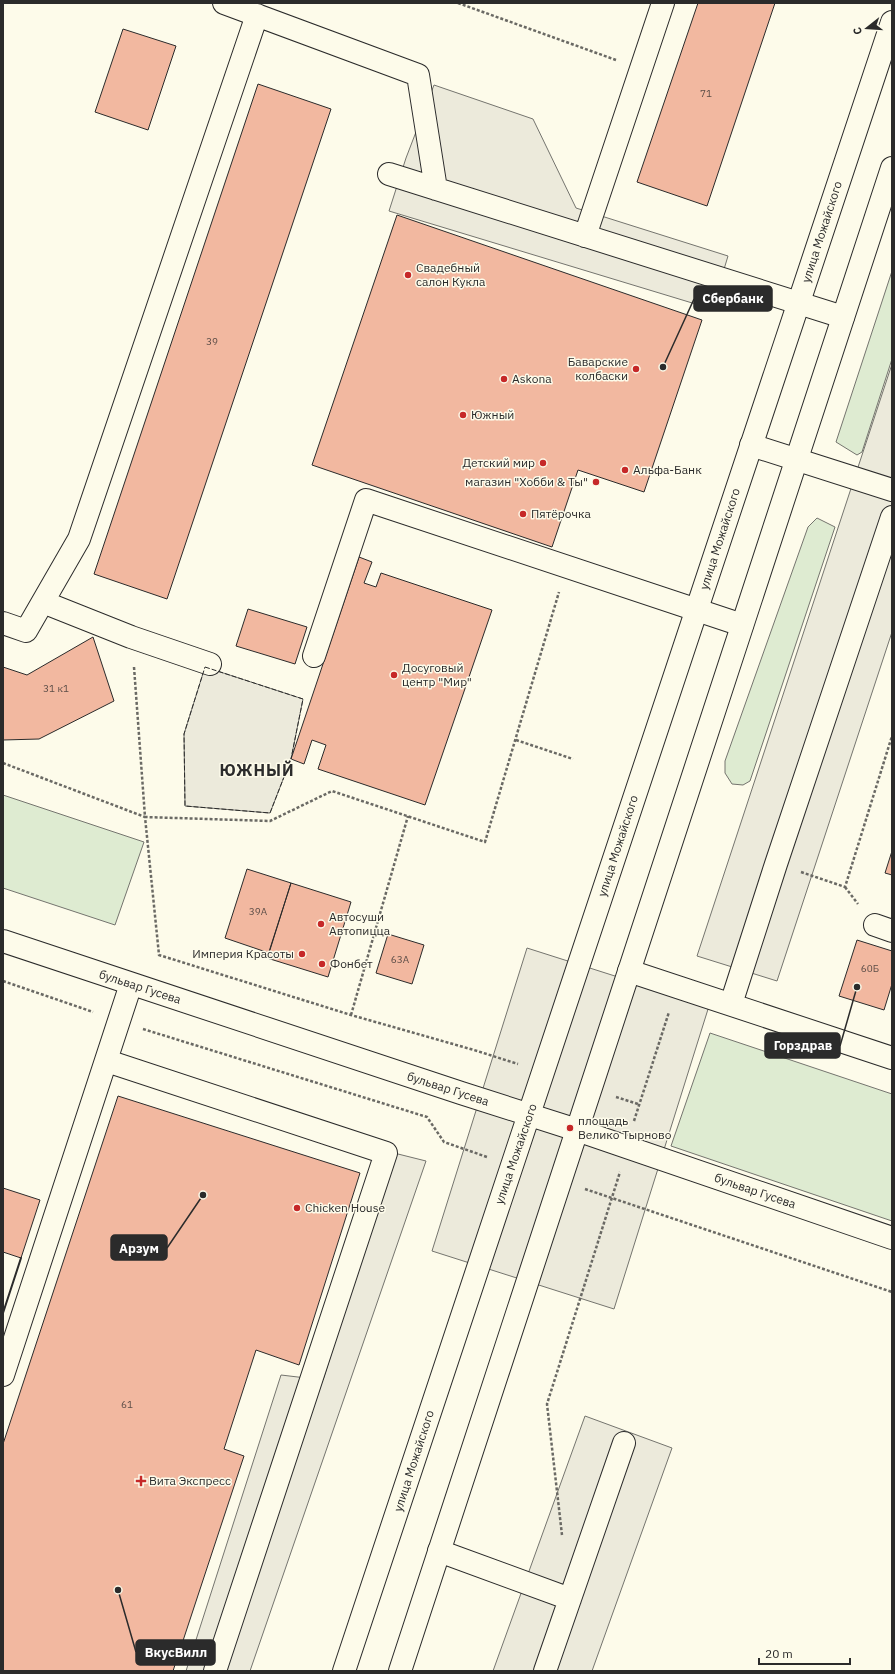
<svg xmlns="http://www.w3.org/2000/svg" width="895" height="1674" viewBox="0 0 895 1674" font-family="'IBM Plex Sans',sans-serif">
	<style>
		.green { fill: #deebd1; stroke: #74746e }
		.parking { fill: #eceadb; stroke: #74746e }
		.building { fill: #f2b8a0; stroke: #2b2b2b }
		.lines { fill: none; stroke-linecap: round; stroke-linejoin: round }
		.minor-casing { stroke: #2b2b2b; stroke-width: 24 }
		.major-casing { stroke: #2b2b2b; stroke-width: 24 }
		.path { stroke: #6a6964; stroke-width: 2.5; stroke-dasharray: 3 2; stroke-linecap: butt }
		.minor { stroke: #fdfbea; stroke-width: 22 }
		.major { stroke: #fdfbea; stroke-width: 22 }
		.fence { stroke: #2b2b2b; stroke-width: 1; stroke-dasharray: 5 2; stroke-linecap: butt }
		.wall { stroke: #2b2b2b; stroke-width: 2 }
		.poi-dot { fill: #c62828; stroke: #fdfbea; stroke-width: 1.5 }
		.labels { text-anchor: middle; stroke-width: 3; stroke-linejoin: round; paint-order: stroke }
		.number-label { font-size: 10px; fill: #5d4e48 }
		.street-label { font-size: 12px; fill: #2b2b2b; stroke: #fdfbea }
		.poi-label { font-size: 12px; fill: #2b2b2b; stroke: #fdfbea; text-anchor: start }
		.district-label { font-size: 16px; font-weight: bold; letter-spacing: 1px; fill: #2b2b2b; stroke: #fdfbea }
		.leader { fill: none; stroke: #2b2b2b; stroke-width: 1.5 }
		.callout-dot { fill: #2b2b2b; stroke: #fdfbea; stroke-width: 1.5 }
		.callout { fill: #2b2b2b; stroke: #2b2b2b; stroke-width: 1.5 }
		.callout-label { font-size: 13px; text-anchor: middle; font-weight: bold; fill: #fff }
	</style>
	<rect width="100%" height="100%" fill="#fdfbea"/>
	<path class="green" d="M892,271v88l-30,93 -5,3 -21,-13z
		M817,518l18,9 -85,254 -7,4 -11,-1 -7,-11v-12l83,-234z
		M3,795l141,47 -29,83 -112,-37z
		M710,1033l182,61v127l-221,-75z"/>
	<path class="parking" d="M434,85l99,34 43,89 152,48 -16,53 -323,-98 17,-53z
		M892,364v268l-115,349 -80,-25z
		M205,667l98,32 -12,60 -21,54 -85,-7 -1,-72z
		M527,948l182,58 -95,303 -182,-58z
		M394,1153l32,8 -176,510h-64l95,-296 42,5z
		M585,1416l87,32 -80,223h-99z"/>
	<path class="building" d="M698,3h77l-68,203 -70,-24z
		M123,29l53,17 -28,84 -53,-18z
		M258,84l73,25 -164,490 -73,-25z
		M397,215l305,105 -58,172 -66,-22 -26,77 -240,-82z
		M359,557l13,5 -8,21 12,4 5,-14 111,37 -67,195 -107,-36 8,-24 -14,-5 -8,24 -13,-5z
		M248,609l59,18 -12,37 -59,-18z
		M93,637l21,64 -75,38 -36,1v-73l24,8z
		M892,851v24l-7,-2z
		M247,869l44,14 -22,70 -44,-15z
		M291,883l60,19 -23,75 -61,-19z
		M388,934l36,11 -12,39 -36,-11z
		M857,940l35,11v33l-8,26 -45,-14z
		M118,1096l242,77 -61,192 -43,-15 -32,99 20,7 -71,215h-170v-227z
		M3,1188l37,12 -19,58 -18,-6z"/>
	<g class="lines">
		<defs>
			<path id="minor" d="M224,3l194,72 18,114
				M389,174l454,143
				M585,236l78,-233
				M751,445l141,45
				M43,602l88,35 79,27
				M3,623l23,8 53,-92 178,-524
				M314,656l52,-156 376,125
				M875,925l17,6
				M3,941l458,152 116,37 315,108
				M629,971l263,87
				M731,1004l45,-140 116,-347
				M107,1061l279,92 -171,518
				M3,1375l128,-391
				M439,1551l131,48
				M545,1671l79,-228"/>
			<path id="major" d="M344,1671l548,-1649
				M400,1671l492,-1503"/>
		</defs>
		<use href="#minor" class="minor-casing"/>
		<use href="#major" class="major-casing"/>
		<path class="path" d="M458,3l158,57
			M134,667l11,150 125,4 62,-30 153,51 74,-250
			M516,740l57,19
			M3,763l142,54 14,138 192,60 123,35 44,14
			M801,872l44,15 47,-151
			M845,887l13,17
			M3,981l90,31
			M351,1015l57,-199
			M143,1029l284,88 17,25 43,15
			M616,1097l22,7
			M634,1121l35,-109
			M585,1189l307,103
			M562,1535l-15,-131 73,-232"/>
		<use href="#minor" class="minor"/>
		<use href="#major" class="major"/>
		<path class="fence" d="M205,667l98,32 -12,60 -21,54 -85,-7 -1,-72z"/>
		<path class="wall" d="M3,1313l18,-55"/>
	</g>
	<g class="poi-dot">
		<circle cx="408" cy="275" r="4"/>
		<circle cx="636" cy="369" r="4"/>
		<circle cx="504" cy="379" r="4"/>
		<circle cx="463" cy="415" r="4"/>
		<circle cx="543" cy="463" r="4"/>
		<circle cx="625" cy="470" r="4"/>
		<circle cx="596" cy="482" r="4"/>
		<circle cx="523" cy="514" r="4"/>
		<circle cx="394" cy="675" r="4"/>
		<circle cx="321" cy="924" r="4"/>
		<circle cx="302" cy="954" r="4"/>
		<circle cx="322" cy="964" r="4"/>
		<circle cx="570" cy="1128" r="4"/>
		<circle cx="297" cy="1208" r="4"/>
		<path d="M139 1475h4v4h4v4h-4v4h-4v-4h-4v-4h4z"/>
	</g>
	<g class="labels">
		<g class="number-label">
			<text x="706" y="97">71</text>
			<text x="212" y="345">39</text>
			<text x="56" y="692">31 к1</text>
			<text x="258" y="915">39А</text>
			<text x="400" y="963">63А</text>
			<text x="870" y="972">60Б</text>
			<text x="127" y="1408">61</text>
		</g>
		<g class="street-label">
			<text transform="translate(822 232) rotate(-72)" y="4">улица Можайского</text>
			<text transform="translate(720 539) rotate(-72)" y="4">улица Можайского</text>
			<text transform="translate(618 846) rotate(-72)" y="4">улица Можайского</text>
			<text transform="translate(140 987) rotate(18)" y="4">бульвар Гусева</text>
			<text transform="translate(448 1089) rotate(18)" y="4">бульвар Гусева</text>
			<text transform="translate(516 1154) rotate(-71)" y="4">улица Можайского</text>
			<text transform="translate(755 1191) rotate(19)" y="4">бульвар Гусева</text>
			<text transform="translate(414 1461) rotate(-72)" y="4">улица Можайского</text>
		</g>
		<g class="poi-label">
			<text x="416" y="272">Свадебный<tspan x="416" dy="14">салон Кукла</tspan></text>
			<text x="628" y="366" text-anchor="end">Баварские<tspan x="628" dy="14">колбаски</tspan></text>
			<text x="512" y="383">Askona</text>
			<text x="471" y="419">Южный</text>
			<text x="535" y="467" text-anchor="end">Детский мир</text>
			<text x="633" y="474">Альфа-Банк</text>
			<text x="588" y="486" text-anchor="end">магазин "Хобби &amp; Ты"</text>
			<text x="531" y="518">Пятёрочка</text>
			<text x="402" y="672">Досуговый<tspan x="402" dy="14">центр "Мир"</tspan></text>
			<text x="329" y="921">Автосуши<tspan x="329" dy="14">Автопицца</tspan></text>
			<text x="294" y="958" text-anchor="end">Империя Красоты</text>
			<text x="330" y="968">Фонбет</text>
			<text x="578" y="1125">площадь<tspan x="578" dy="14">Велико Тырново</tspan></text>
			<text x="305" y="1212">Chicken House</text>
			<text x="149" y="1485">Вита Экспресс</text>
		</g>
		<g class="district-label">
			<text x="257" y="776">ЮЖНЫЙ</text>
		</g>
	</g>
	<path class="leader" d="M663 367L694 299M857 987L840 1046M203 1195L167 1248M118 1590L136 1652"/>
	<g class="callout-dot">
		<circle cx="663" cy="367" r="4"/>
		<circle cx="857" cy="987" r="4"/>
		<circle cx="203" cy="1195" r="4"/>
		<circle cx="118" cy="1590" r="4"/>
	</g>
	<g class="callout">
		<rect x="694" y="286" width="78" height="25" rx="4"/>
		<rect x="765" y="1033" width="75" height="25" rx="4"/>
		<rect x="111" y="1235" width="56" height="25" rx="4"/>
		<rect x="136" y="1640" width="79" height="25" rx="4"/>
	</g>
	<g class="callout-label">
		<text x="733" y="303">Сбербанк</text>
		<text x="803" y="1050">Горздрав</text>
		<text x="139" y="1253">Арзум</text>
		<text x="176" y="1657">ВкусВилл</text>
	</g>
	<rect width="895" height="1674" fill="none" stroke="#2b2b2b" stroke-width="8"/>
	<g transform="translate(867 28) rotate(253)" stroke="#fdfbea" stroke-width="3" paint-order="stroke">
	<path d="M0-3L7 15L0 10L-7 15Z" fill="#2b2b2b"/>
	<text y="-6" font-size="11" font-weight="bold" text-anchor="middle" fill="#2b2b2b">С</text>
	</g>
	<path d="M759 1658v6h91v-6" fill="none" stroke="#2b2b2b" stroke-width="2"/>
	<text x="765" y="1658" font-size="12" fill="#2b2b2b" stroke="#fdfbea" stroke-width="3" paint-order="stroke">20 m</text>
</svg>
